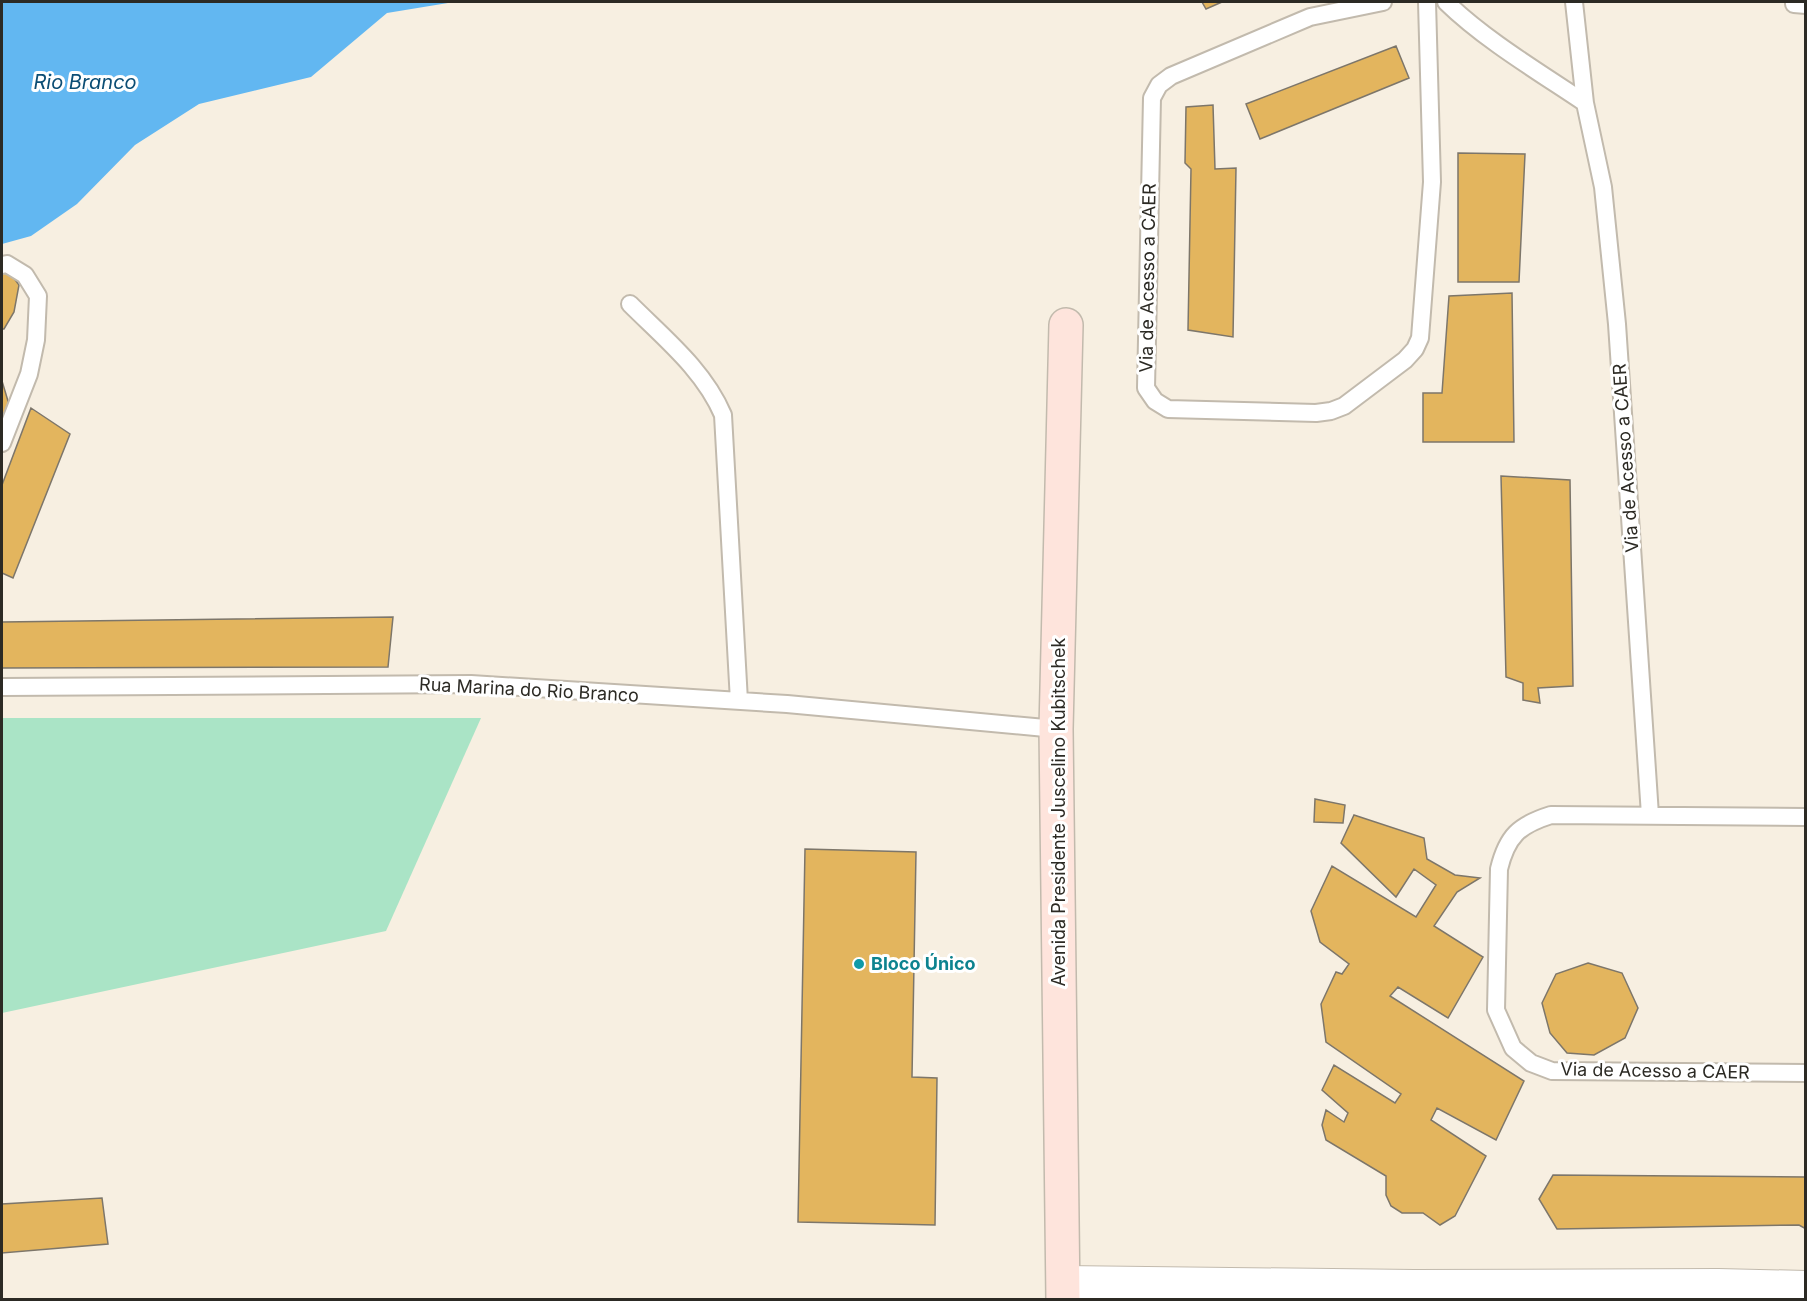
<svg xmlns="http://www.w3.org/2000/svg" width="1807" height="1301" viewBox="0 0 1807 1301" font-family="Inter,sans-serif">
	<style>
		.green { fill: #aae4c6 }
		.water { fill: #62b7f1 }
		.building { fill: #e3b55e; stroke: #7d766a; stroke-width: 1.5 }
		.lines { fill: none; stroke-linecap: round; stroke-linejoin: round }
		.lane-casing { stroke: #c2baad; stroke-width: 20 }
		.street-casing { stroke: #c2baad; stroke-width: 34 }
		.secondary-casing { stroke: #c2baad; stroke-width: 36 }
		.lane { stroke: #fff; stroke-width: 16 }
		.street { stroke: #fff; stroke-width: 32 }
		.secondary { stroke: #fee4dc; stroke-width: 33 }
		.culture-dot { fill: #0f9aa8; stroke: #fff; stroke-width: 2 }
		.labels { text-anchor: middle; stroke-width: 6; stroke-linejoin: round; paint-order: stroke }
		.street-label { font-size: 18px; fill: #2c2a24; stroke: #fff }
		.culture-label { font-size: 18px; font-weight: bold; fill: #0d838f; stroke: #fff; text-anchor: start }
		.water-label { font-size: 20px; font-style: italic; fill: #0c4e75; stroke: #fff }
	</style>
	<rect width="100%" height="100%" fill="#f7efe1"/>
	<path class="green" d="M2,718h479l-95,213 -384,82z"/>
	<path class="water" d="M2,2h452l-67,11 -76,64 -112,27 -64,41 -58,59 -46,32 -29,8z"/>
	<path class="building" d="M1202,2h20l-16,7z
		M1396,46l13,32 -149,61 -14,-35z
		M1213,105l2,64 21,-1 -3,169 -45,-7 3,-161 -6,-6 1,-56z
		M1458,153l67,1 -6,128h-61z
		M8,270l11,15 -5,27 -10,17h-2v-58z
		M1512,293l2,149h-91v-49h19l7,-97z
		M2,381l9,30 -9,3z
		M31,408l39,26 -57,144 -11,-5v-88z
		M1501,476l69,4 3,206 -35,2 2,15 -17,-3v-17l-17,-6z
		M393,617l-5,50 -386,1v-46z
		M1315,799l30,6 -2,18 -29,-1z
		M1354,815l70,23 3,21 28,16 25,3 -23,14 -23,34 49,31 -35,61 -50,-31 -8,9 134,85 -28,59 -59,-32 -6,12 55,36 -31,60 -15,9 -17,-12h-21l-11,-7 -5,-11v-19l-60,-36 -4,-15 4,-15 18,12 4,-9 -26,-23 12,-25 61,38 6,-9 -75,-52 -5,-38 15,-32 6,2 7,-10 -29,-22 -9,-31 21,-45 84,51 20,-32 -22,-16 -18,28 -55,-54z
		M805,849l111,3 -4,225 25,1 -2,147 -137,-3z
		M1588,963l34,10 16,35 -13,30 -31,17 -27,-2 -17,-20 -8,-30 14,-29z
		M1553,1175l253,2v52l-7,-4 -242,4 -18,-30z
		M102,1198l6,46 -106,9v-49z"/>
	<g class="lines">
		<defs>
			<path id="lane" d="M1383,2l-73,15 -139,59 -12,9 -7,13 -6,290 9,13 13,8 148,4 15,-2 13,-5 61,-46 10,-11 5,-11 12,-156 -5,-180
				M1446,2c39,38 93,70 139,101
				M1574,2l11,101 18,84 14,137 33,491
				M1794,4l12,1
				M2,265l5,-1 18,11 13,21 -2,44 -7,34 -27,69
				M630,304c34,34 74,66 93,111l16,286
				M2,687l469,-3 316,20 269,25
				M1806,817l-255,-2c-32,10 -44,21 -52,54l-3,141 17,38 18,15 21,8 254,2"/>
			<path id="street" d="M1063,1282l351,4 304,-1 88,2"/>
			<path id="secondary" d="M1063,1300l-7,-571 10,-404"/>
		</defs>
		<use href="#lane" class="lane-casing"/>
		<use href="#street" class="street-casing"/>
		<use href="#secondary" class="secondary-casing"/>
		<use href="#lane" class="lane"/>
		<use href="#street" class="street"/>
		<use href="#secondary" class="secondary"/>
	</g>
	<circle class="culture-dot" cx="859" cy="964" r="6"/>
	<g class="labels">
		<g class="street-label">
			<text transform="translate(1148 278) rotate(-89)" y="6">Via de Acesso a CAER</text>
			<text transform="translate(1626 458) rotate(-94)" y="6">Via de Acesso a CAER</text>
			<text transform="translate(529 690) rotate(3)" y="6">Rua Marina do Rio Branco</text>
			<text transform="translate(1059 812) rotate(-90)" y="6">Avenida Presidente Juscelino Kubitschek</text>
			<text transform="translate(1655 1071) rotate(1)" y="6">Via de Acesso a CAER</text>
		</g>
		<g class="culture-label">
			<text x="871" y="970">Bloco Único</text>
		</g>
		<g class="water-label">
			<text x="85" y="89">Rio Branco</text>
		</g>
	</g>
	<rect width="1807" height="1301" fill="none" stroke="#2c2a24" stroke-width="6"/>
</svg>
